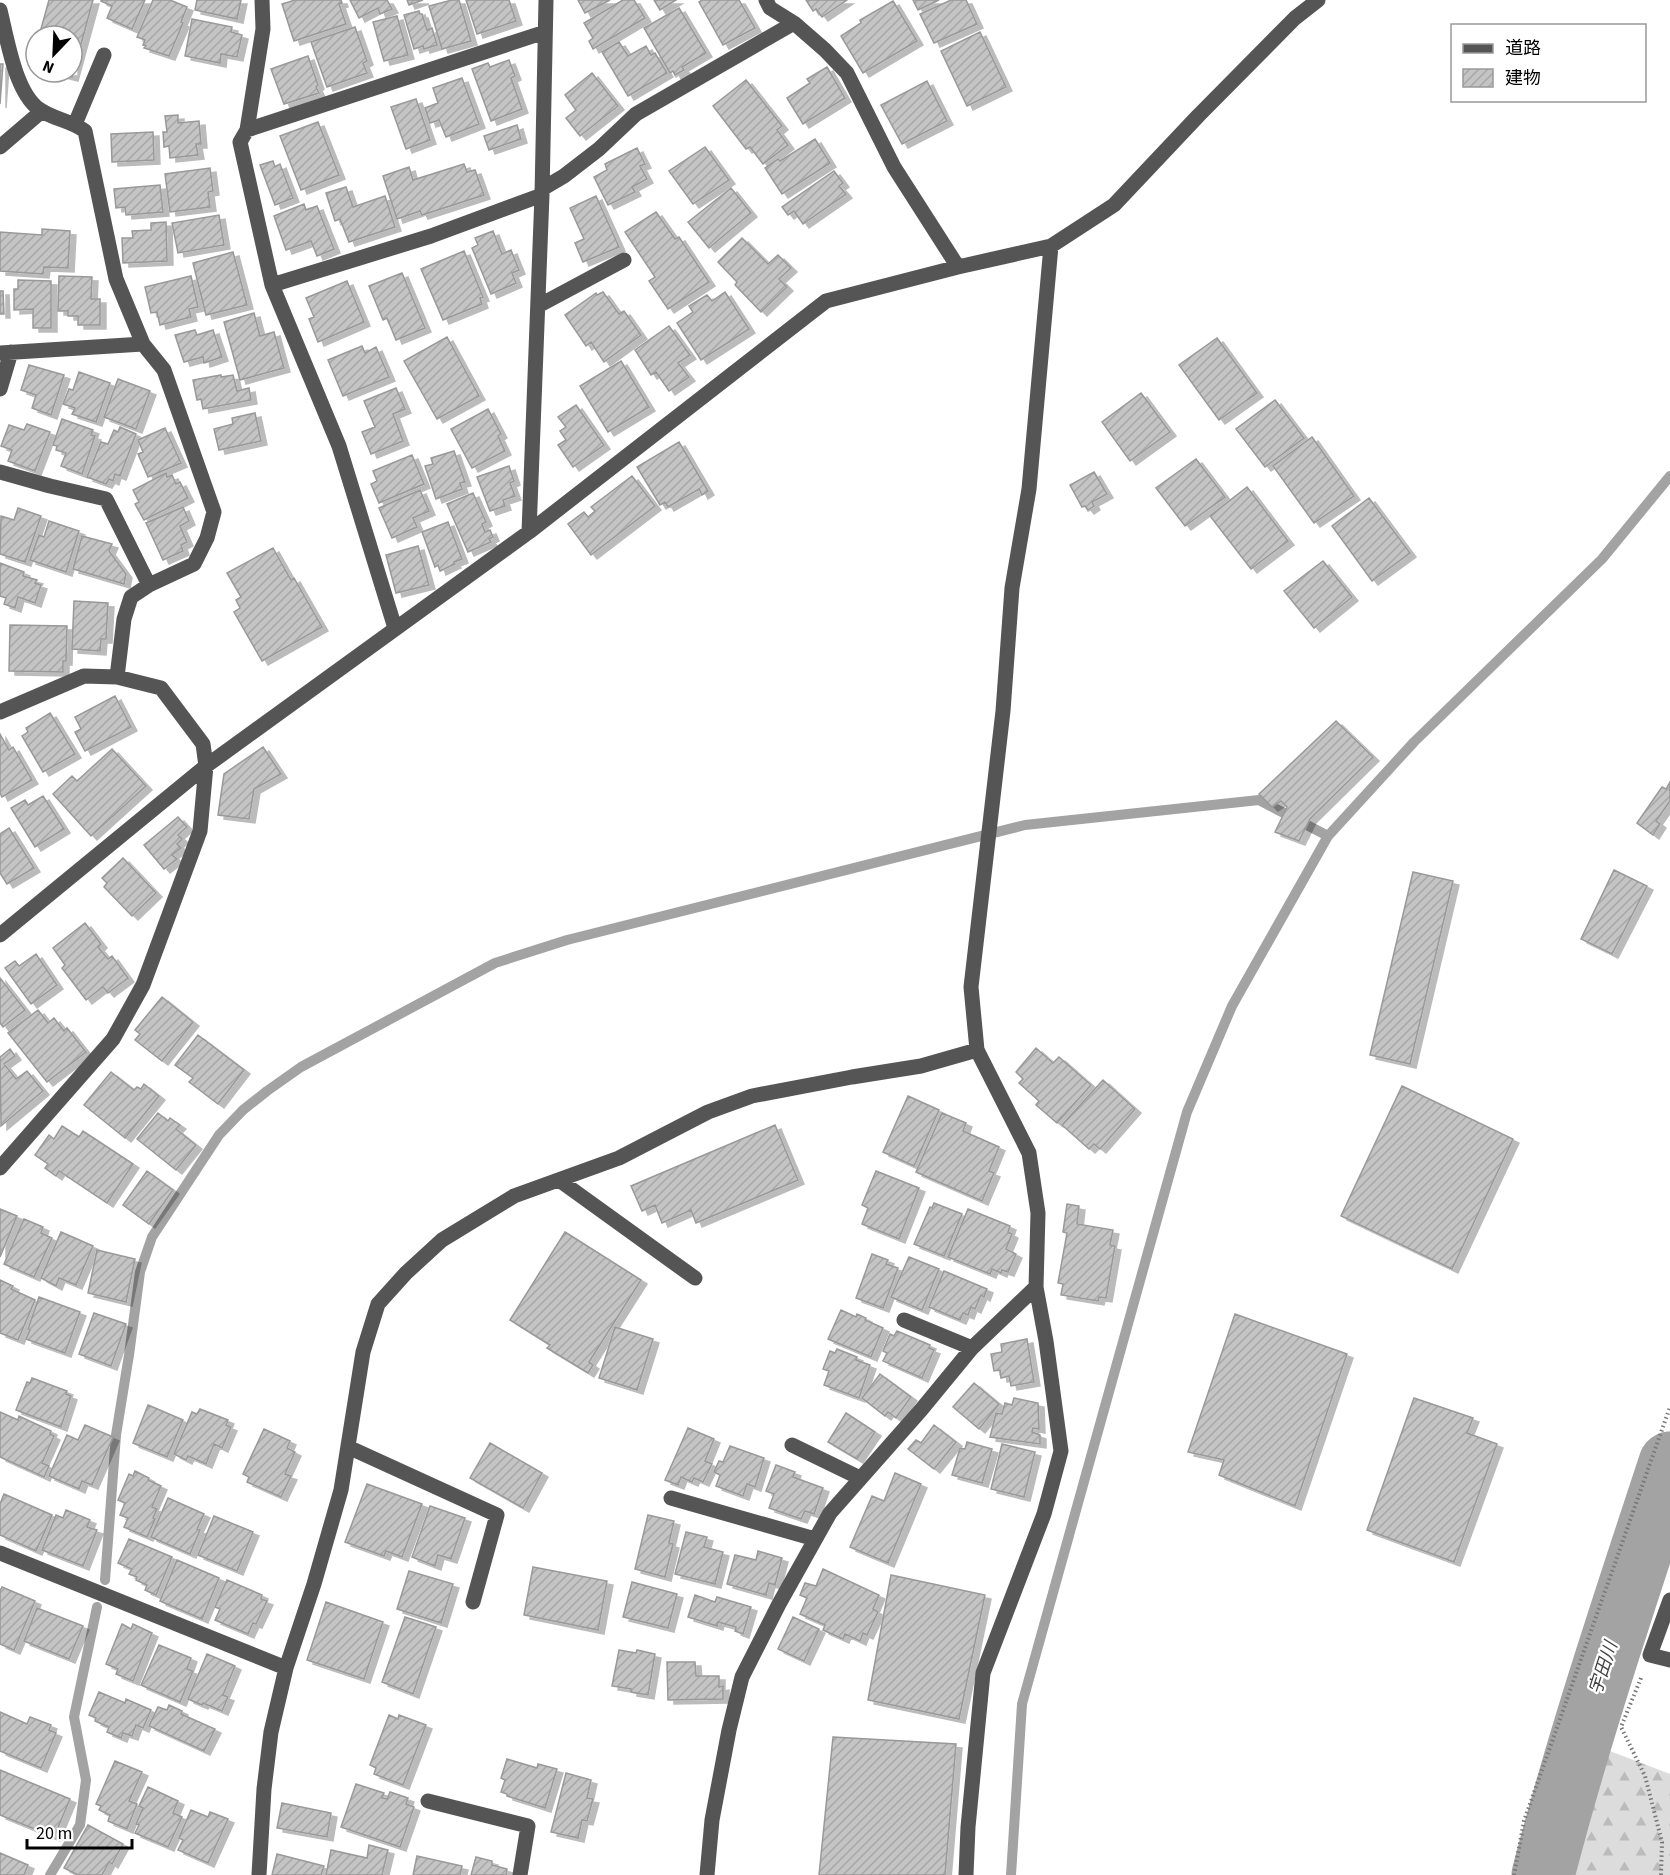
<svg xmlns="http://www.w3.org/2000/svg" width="1670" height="1875" viewBox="0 0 1670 1875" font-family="'Source Sans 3','Noto Sans JP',sans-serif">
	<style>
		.forest { fill: url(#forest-firs) }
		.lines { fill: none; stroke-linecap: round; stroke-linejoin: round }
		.stream { stroke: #a3a3a3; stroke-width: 10 }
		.river { stroke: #a3a3a3; stroke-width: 63 }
		.building { fill: url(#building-hatch); stroke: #999; stroke-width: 1.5; filter: url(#shadow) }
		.path { stroke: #777; stroke-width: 4; stroke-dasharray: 1.5 3; stroke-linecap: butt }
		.minor { stroke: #555; stroke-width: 15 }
		.labels { text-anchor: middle; stroke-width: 4.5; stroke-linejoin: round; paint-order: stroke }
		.water-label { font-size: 18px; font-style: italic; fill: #444; stroke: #fff }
	</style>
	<defs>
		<pattern id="forest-firs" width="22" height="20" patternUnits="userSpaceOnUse" patternTransform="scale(1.5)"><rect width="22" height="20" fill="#dcdcdc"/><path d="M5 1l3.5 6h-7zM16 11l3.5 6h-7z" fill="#bbb"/></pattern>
		<pattern id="building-hatch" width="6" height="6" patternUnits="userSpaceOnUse" patternTransform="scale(1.5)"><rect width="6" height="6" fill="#c4c4c4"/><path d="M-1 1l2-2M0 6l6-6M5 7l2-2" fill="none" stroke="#a7a7a7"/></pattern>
		<filter id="shadow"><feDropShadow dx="6" dy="4" stdDeviation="0" flood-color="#0004"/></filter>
	</defs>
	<rect width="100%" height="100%" fill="#fff"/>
	<path class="forest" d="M1602,1748l68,26v101h-104z"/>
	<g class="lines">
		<path class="stream" d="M105,1580l11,-145 13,-80 11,-83 12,-35 67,-102 24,-25 24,-19 34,-24 194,-104 72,-23 458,-115 234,-25 69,36 86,-94 188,-183 68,-83
			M50,1875l30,-50 6,-45 -12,-63 23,-110
			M1011,1875l11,-171 165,-592 45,-106 96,-170"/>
		<path class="river" d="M1543,1875c36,-139 82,-275 127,-412"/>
	</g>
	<path class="building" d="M49,0h44l-21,77 -20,-5h20v-36h-33z
		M101,0h44l-13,29 -25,-11 5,-12 -11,-5z
		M153,0h17l17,7 -6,15 2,1 -14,33 -25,-8 2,-2 -3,-1 2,-5 -8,-3z
		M197,0h44l-4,19 -42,-9z
		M295,0h46l1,3 -3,1 7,20 -52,17 -12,-37z
		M350,0h37l5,9 -12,5 -2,-6 -19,10z
		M407,0h16l-14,5z
		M452,0h7l12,41 -29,8 -13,-43z
		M466,0h43l7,21 -39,13z
		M578,0h32l-25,13z
		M623,0h11l11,18 -52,31 -4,-8 4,-3 -9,-15z
		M654,0h22l-16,10z
		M702,0h37l16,28 -32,17 -24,-43z
		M806,0h41l-25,17 -6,-8 -3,2z
		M913,0h26l-21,10z
		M951,0h15l11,24 -43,19 -14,-29z
		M893,1l24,40 -54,32 -22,-37 20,-13 -1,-3z
		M679,8l27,45 -24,14 2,3 -9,5 -2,-4 -3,2 -26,-45z
		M419,11l1,3h2l5,16 5,-2 5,17 -13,4 -1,-3 -9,3 -10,-34z
		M397,16l11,39 -24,6 -11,-39z
		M192,19l40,8 -1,5 11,3 -5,22 -16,-3 -1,9 -35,-7z
		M355,27l12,34 -4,2 4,10 -40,14 -16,-45z
		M980,32l26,55 -39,19 -26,-55z
		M619,42l9,14 18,-10 5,9 4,-2 12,20 -39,23 -26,-44z
		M36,46v22l-6,-2z
		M308,56l10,29 -2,2 3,6 -35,11 -13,-35z
		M509,60l6,16 -4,2 11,31 -31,12 -19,-52 16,-6 2,4z
		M0,64h3l-3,40z
		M827,67l18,31 -42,26 -16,-26 23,-15 -3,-4z
		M592,73l26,33 -38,30 -14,-18 10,-8 -11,-15z
		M462,78l17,46 -33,13 -7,-17 -9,3 -5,-15 13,-5 -5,-15z
		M746,80l36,46 -5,4 11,15 -25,19 -13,-17 -4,2 -33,-43z
		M927,81l20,40 -45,23 -21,-39z
		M416,99l14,41 -24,9 -15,-42z
		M178,115v8l21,-2 2,23h-5l2,11 -28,3 -1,-12 -5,1 -1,-15h4l-2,-16z
		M318,122l21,53 -38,15 -21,-54z
		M517,125l4,14 -32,11 -5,-14z
		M153,132l1,28 -42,2 -1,-28z
		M815,139l15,24 -48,31 -17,-26 13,-9 2,2z
		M705,147l24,33 -36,24 -24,-33z
		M637,148l8,16 -5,2 7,13 -15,8 3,5 -27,13 -14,-28 13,-7 -2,-6z
		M273,161l2,6 5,-3 13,34 -18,7 -15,-40z
		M464,164l3,8 8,-2 9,25 -62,20 -2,-4 -23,8 -14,-43 26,-9 4,13z
		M210,168l3,23 -5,1 2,15 -40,5 -5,-38z
		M834,171l9,12 -4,3 7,8 -43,30 -9,-13 -6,4 -6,-8z
		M160,185l3,27 -37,3 -1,-8 -9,1 -2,-19z
		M346,187l7,20 32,-11 10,31 -46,15 -9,-23 -5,2 -9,-28z
		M731,188l20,25 -42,35 -21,-26z
		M596,196l23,51 -36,15 -8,-19 9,-4 -14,-31z
		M304,204l2,6 11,-4 17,43 -17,7 -6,-15 -25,9 -12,-34z
		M656,212l19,27 4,-2 30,45 -41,27 -19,-28 6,-4 -30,-45z
		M219,215l5,30 -46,8 -6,-30z
		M166,222l1,39 -44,2 -1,-25h11l-1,-7 19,-1v-7z
		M42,229l28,2 -2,37 -24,-1 -1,7 -43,-3v-39l42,3z
		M493,231l9,23 9,-4 8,20 -7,3 4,10 -25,11 -19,-46 6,-3 -3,-7z
		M742,238l26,26 10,-9 13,13 -12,11 8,8 -26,25 -26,-27 2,-3 -19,-20z
		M464,251l19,46 -3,1 2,6 -39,16 -22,-51z
		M233,252l14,53 -41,10 -13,-52z
		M402,273l23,55 -29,12 -9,-22 -4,2 -14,-34z
		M59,276l33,1 -1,22h9v26h-22v-9h-10v-5h-10z
		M191,276l7,31 -9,2 2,8 -31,8 -3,-13 -6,1 -6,-26z
		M18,280l33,1v47h-18v-19l-19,1v-21h4z
		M347,281l17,41 -46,20 -9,-23 5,-2 -8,-19z
		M0,291h3l1,23h-4z
		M603,292l16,22 5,-3 17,24 -37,27 -13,-20 -5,4 -21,-31 31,-22 1,2z
		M725,292l24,37 -48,31 -24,-37 16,-11 -4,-6 18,-11 5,6z
		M254,313l6,23 14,-4 10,36 -44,12 -16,-58z
		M669,326l21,29 -12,8 11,14 -20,14 -13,-19 -5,3 -16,-25z
		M195,330l2,5 16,-5 9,27 -18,6 -1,-6 -19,5 -9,-27z
		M447,337l32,59 -42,23 -33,-58z
		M1217,338l40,55 -38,27 -40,-55z
		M362,346l3,7 11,-6 13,30 -46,19 -15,-36z
		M621,361l28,46 -41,25 -28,-46z
		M29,365l35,10 -13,40 -19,-7 4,-13 -15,-5z
		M79,372l31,11 -14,39 -24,-8 3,-6 -12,-4 6,-15 4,1z
		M221,375v2l12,-2 4,16 12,-3 2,12 -48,9 -2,-10 -4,1 -4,-20z
		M118,379l32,12 -14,38 -32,-12z
		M396,388l9,21 -12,5 10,27 -32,13 -9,-22 13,-5 -11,-26z
		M1141,393l29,39 -40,29 -28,-39z
		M1275,400l29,38 -39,29 -29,-38z
		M576,405l28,40 -31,22 -15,-22 8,-5 -6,-9 6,-4 -8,-10z
		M488,409l13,25 -3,2 7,15 -33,17 -21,-39z
		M255,413l6,28 -42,9 -5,-21 19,-5 -1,-6z
		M62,419l31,11 -2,5 4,1 -13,38 -21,-8 5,-13 -10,-3 1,-4 -4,-1z
		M27,424l23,8 -15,39 -27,-10 4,-11 -11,-4 8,-21 15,5z
		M120,427l16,7 -16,42 -5,-2 -2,7 -4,-2 -3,5 -19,-7 14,-35 7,2 6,-14 4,2z
		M165,428l16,35 -33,14 -10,-23 5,-2 -5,-12z
		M1312,437l42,59 -40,27 -41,-57z
		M679,442l29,49 -6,4 -3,-6 -31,18 -3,-5 -5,3 -23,-38z
		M454,451l11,31 -5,1 2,6 -26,10 -11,-33 8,-2 -2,-6z
		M412,455l12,29 -45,19 -8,-19 6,-3 -4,-10z
		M1196,459l29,38 -40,29 -29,-38z
		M509,466l5,15 -4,2 5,13 -12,4 2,6 -15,5 -13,-34z
		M1094,472l13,22 -15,8 2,4 -6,4 -3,-4 -3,1 -12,-22z
		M166,473l1,4 5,-2 4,9 4,-2 8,16 -44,22 -9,-16 4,-2 -6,-12z
		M632,476l23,30 -64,49 -23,-31 16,-12 4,5 7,-6 -4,-4z
		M1247,487l41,54 -37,28 -41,-53z
		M420,490l9,21 -16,7 4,9 -25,11 -13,-30z
		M473,493l13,29 -4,2 3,8 5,-2 3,7 -4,2 2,3 -23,10 -21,-48z
		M1369,498l41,55 -38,28 -40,-55z
		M183,507l6,14 -9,5 7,16 -6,3 2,6 -20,9 -17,-37z
		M18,508l23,8 -16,46 -25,-8 1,-38 13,4z
		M49,521l30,10 -13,41 -36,-12 9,-25 5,2z
		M448,522l14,37 -8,3 1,2 -15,7 -2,-6 -3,2 -13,-35z
		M82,536l30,8 -3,7 17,23 -2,10 -51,-15z
		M418,546l11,39 -33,8 -10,-38z
		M273,548l18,32 3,-2 28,49 -60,34 -28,-49 6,-4 -4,-8 5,-3 -14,-24z
		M1323,561l29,36 -38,31 -30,-37z
		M0,563l24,9 -1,4 14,4 -2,3 6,2 -6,18 -17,-6 -3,11 -11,-4 2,-6 -6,-2z
		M74,601l34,2 -2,36h-5l-1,12 -28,-2z
		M10,625l57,1 -1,35h-3v11l-54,-1z
		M115,696l16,31 -46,24 -10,-19 6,-3 -6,-12z
		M50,713l25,41 -32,18 -21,-36 6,-4 -2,-4z
		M1336,721l37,36 -63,62 -11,22 -24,-9 12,-25 -6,-6 -9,6 -13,-13z
		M0,734l9,16 4,-3 19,33 -30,17 -2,-4z
		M263,747l18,27 -27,15 -5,30 -31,-4 6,-41z
		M112,749l34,37 -55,50 -38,-42 19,-18 5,5z
		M1670,782v19l-14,20 4,3 -7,11 -16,-12 25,-36 4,2z
		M43,796l21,33 -29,18 -24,-39 14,-8 3,5z
		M178,817l9,10 -9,8 4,4 -5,5 4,4 -9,7 5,4 -13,10 -20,-24z
		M9,828l25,40 -27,16 -7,-11v-39z
		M123,858l33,35 -24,23 -28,-29 3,-4 -5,-5z
		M1614,870l33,16 -35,68 -31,-15z
		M1413,872l40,9 -43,183 -40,-9z
		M85,923l16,21 -3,3 10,12 4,-3 16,22 -20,15 -5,-6 -17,13 -24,-32 3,-3 -12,-17z
		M36,954l21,31 -26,19 -26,-36 10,-7 4,5z
		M0,978l25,32 -22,17 -3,-4z
		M162,997l31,25 -31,39 -27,-21 5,-6 -5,-4z
		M38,1010l10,13 6,-5 10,13 3,-3 19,24 -39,30 -39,-49z
		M198,1035l46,35 -26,34 -29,-22 4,-4 -18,-13z
		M1036,1048l17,15 6,-6 32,28 -34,38 -21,-18 3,-4 -20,-18 4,-4 -7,-7z
		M10,1049l5,7 -11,8 12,15 11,-8 16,20 -42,35 -1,-69z
		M111,1072l23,18 3,-3 4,2 3,-5 15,12 -34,42 -41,-33z
		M1103,1080l32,29 -35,40 -6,-5 -5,5 -27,-24z
		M1402,1086l111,53 -61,130 -111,-53z
		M908,1096l31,14 -25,56 -31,-14z
		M158,1113l10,8 2,-3 10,7 -4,4 20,16 -20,25 -39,-31z
		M942,1113l24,10 -3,8 36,16 -10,24 5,2 -12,28 -66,-29z
		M775,1125l23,55 -102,43 -5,-13 -29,13 -7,-18 -13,6 -11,-25z
		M62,1126l17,11 4,-6 50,33 -26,39 -48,-32 -3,5 -11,-8 3,-4 -13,-9 14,-20 5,4z
		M147,1171l26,19 -24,34 -26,-19z
		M876,1171l43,17 -20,51 -37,-15 6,-16 -6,-3z
		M934,1203l28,11 -18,42 -30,-12 16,-37 2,1z
		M1067,1204l12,2 -2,18 36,6 -3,15 5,1 -9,52 -7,-1 -1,4 -37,-6 2,-11 -5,-1 9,-50 -4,-1z
		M0,1209l17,7 -17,41z
		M968,1209l42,17 -2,6 4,2 -6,15 10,5 -8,18 -6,-2 -1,3 -9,-4 -2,5 -42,-17z
		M24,1219l19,8 -2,6 11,5 -18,39 -30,-13z
		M61,1232l32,14 -17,39 -17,-7 -3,8 -15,-8z
		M565,1232l76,48 -52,82 4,3 -5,8 -41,-25 3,-3 -40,-25z
		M97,1250l38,9 -9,43 -38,-9z
		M872,1254l16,6 -2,4 12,4 -15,40 -27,-10z
		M909,1257l30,12 -17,41 -31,-13z
		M944,1271l43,18 -3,8 -3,-2 -6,14 -4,-2 -3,8 -5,-2 -3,7 -31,-13z
		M0,1280l13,6 -2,3 24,11 -17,40 -18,-7z
		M39,1297l41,15 -15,41 -39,-14 4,-9 -2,-1z
		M841,1310l15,7 1,-3 9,4 -1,2 18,8 -12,29 -43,-18z
		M94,1313l32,11 -15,42 -32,-12z
		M1235,1314l112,40 -52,152 -76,-31 5,-15 -36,-8z
		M615,1327l38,12 -16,51 -38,-12z
		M897,1331l33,14 -1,3 5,2 -12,28 -39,-17 4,-8 -4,-2 7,-17 4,2z
		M1027,1339l7,43 -23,4 -2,-10 -8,2 -1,-8 -6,1 -3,-17 11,-2 -1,-8z
		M837,1349l20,8 -1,3 14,5 -11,33 -35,-13 5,-14 -6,-2 7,-18 5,2z
		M880,1374l31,23 -15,21 -8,-6 -3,4 -23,-18z
		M32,1378l35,13 -1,3 5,2 -10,31 -45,-17 11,-28 3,1z
		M974,1383l25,21 -20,25 -26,-22z
		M1014,1398l24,5 1,26 -6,-1 -1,4 8,3v9l-50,-7 6,-24 6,1 3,-11 7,2z
		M1414,1398l59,20 -6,15 30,11 -43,118 -87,-32z
		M148,1405l35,15 -16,37 -34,-14z
		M200,1409l28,11 -2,5 5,2 -9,21 -8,-4 -8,20 -18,-8 -2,4 -12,-6 18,-42 5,2z
		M0,1412l18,8 1,-4 32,15 -1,3 4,2 -12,27 7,3 -5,11 -44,-20z
		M846,1413l29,19 -18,27 -29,-17z
		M85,1425l28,12 -21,48 -10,-4 -3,8 -30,-13 18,-41 11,5z
		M934,1425l22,17 -22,27 -26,-20 8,-9 5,3z
		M688,1428l26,11 -9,22 7,3 -9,18 -9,-4 -2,4 -11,-5 -3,8 -13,-5z
		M264,1429l26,12 -3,7 8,4 -10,22 6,2 -10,21 -34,-15 2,-5 -6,-3z
		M967,1442l25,7 -10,34 -30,-8 8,-27 5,1z
		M490,1443l52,30 -19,35 -53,-30z
		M1002,1444l33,8 -11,45 -33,-8z
		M730,1446l34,12 -9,29 -8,-3 -4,12 -27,-10 4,-11 -6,-3 5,-11 4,1z
		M776,1465l19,7 -2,5 30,11 -9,26 -9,-3 -4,8 -32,-11 5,-14 -8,-3z
		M135,1471l14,7 -1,2 13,6 -9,21 5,2 -4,9 2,1 -8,18 -23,-10 4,-9 -8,-3 5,-12 -7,-3 11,-26 4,2z
		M895,1473l26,11 -33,79 -38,-16 22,-51 12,5z
		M367,1484l55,20 -20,53 -16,-6 -2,5 -39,-14z
		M4,1494l48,21 -16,36 -36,-16v-31z
		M168,1498l36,16 -7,15 3,1 -10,24 -39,-17z
		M430,1506l35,12 -14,41 -13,-4 -3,11 -23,-9z
		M66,1510l24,10 -3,7 10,3 -14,36 -41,-16 14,-35 7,3z
		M648,1515l26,6 -5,22 4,1 -8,33 -30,-8z
		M214,1516l39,16 -16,39 -39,-16z
		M686,1532l21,5 -3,10 19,5 -8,32 -40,-10z
		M129,1539l43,18 -16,38 -11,-5 2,-5 -11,-5 1,-3 -8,-3 3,-5 -14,-6z
		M758,1551l24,7 -7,27 -6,-2 -3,12 -39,-11 8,-29 21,5z
		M177,1560l42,18 -17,41 -42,-18z
		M533,1567l74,14 -9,49 -74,-15z
		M823,1569l56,26 -6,14 5,3 -11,23 -4,-2 -3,8 -15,-7 -2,5 -20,-9 2,-5 -25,-11 7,-16 -7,-3 5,-12 11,3z
		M409,1571l44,13 -12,39 -44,-14z
		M891,1575l94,20 -26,124 -91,-19z
		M227,1580l35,15 -1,4 6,2 -11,23 -3,-1 -5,11 -33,-14 5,-11 -5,-2z
		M632,1582l45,12 -9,34 -45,-11z
		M2,1587l33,14 -21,49 -14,-6v-53z
		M695,1595l20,7 2,-5 34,10 -8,27 -8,-3 1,-4 -18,-5 -1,4 -29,-9z
		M326,1602l57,20 -19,57 -57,-19z
		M37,1608l46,18 -14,33 -45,-18z
		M405,1617l31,10 -23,67 -31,-12z
		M793,1617l26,12 -15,32 -26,-12z
		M122,1624l9,5 2,-5 19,9 -19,48 -17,-7 2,-5 -12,-5z
		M159,1645l32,13 -4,11 6,2 -13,31 -39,-17z
		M619,1650l17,3 1,-3 18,4 -7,41 -17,-3v-3l-19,-3z
		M207,1654l28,12 -12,29 5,2 -6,14 -19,-8 -1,2 -14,-6z
		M667,1662h28l1,14h23v11l4,-1v13l-55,1z
		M99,1692l26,11 1,-4 25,11 -8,18 -7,-3 -4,11 -9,-3 -2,5 -14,-6 2,-5 -14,-6 1,-3 -7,-3z
		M169,1705l13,6 -1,3 34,15 -11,22 -55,-25 9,-19 9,3z
		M0,1712l27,12 3,-7 21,8 -2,5 7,3 -15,35 -41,-17z
		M389,1715l9,4 1,-4 27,10 -23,60 -29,-11 2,-6 -6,-3z
		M833,1737l123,7 -11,131h-126z
		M507,1759l30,9 1,-4 19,5 -12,39 -38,-12v-2l-6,-2 4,-12 -4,-2z
		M115,1761l27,11 -13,29 8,3 -10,25 -19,-8 2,-6 -11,-5 2,-4 -5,-2z
		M0,1770l70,29 -16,38 -54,-22z
		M566,1773l25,7 -4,18 6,1 -6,22 -5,-1 -4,18 -27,-6z
		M356,1784l28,9 -2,5 5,1 3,-7 18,6 -2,6 8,3 -14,40 -59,-20z
		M148,1787l30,14 -5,12 9,4 -14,30 -33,-14 4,-8 -3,-1 7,-16 -4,-2z
		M282,1803l49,10 -4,24 -50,-9z
		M191,1810l17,7 2,-5 18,7 -20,44 -30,-13 5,-10 -4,-2z
		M88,1825l35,19 -11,20 -3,-2 -7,13h-24l-14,-7z
		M369,1845l19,5 -6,25h-56l5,-25 36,8z
		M0,1853l28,12 -4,10h-24z
		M277,1854l47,12 -3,9h-49z
		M417,1856l45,10 -2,9h-47z
		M476,1857l16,4v4l15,4 -1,6h-35z"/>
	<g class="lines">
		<path class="path" d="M1641,1678l-20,49 24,49 17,66 -1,33
			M1514,1875l10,-54 146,-414"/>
		<path class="minor" d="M766,0l4,8 24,15 31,27 22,23 47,94 64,100
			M0,10c7,28 15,82 39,99 13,10 31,11 46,22l31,148 27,65
			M75,124l29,-69
			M247,130l16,-101 -1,-29
			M0,147l42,-36
			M542,189l22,-13 35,-27 37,-35 158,-91
			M542,195l-111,41 -159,49 -32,-143 7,-12 298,-98
			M272,285l67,161 56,182
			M538,306l86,-46
			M0,353l143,-9 21,26 50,142 -7,26 -13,26 -45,21 -18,12 -7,22 -7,58
			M0,389l11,-37
			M0,472l50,14 56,13 43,86
			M529,532l13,-337 4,-195
			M0,712l84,-36 33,1 44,11 42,56 3,22 -6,65 -57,154 -30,54 -113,129
			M0,935l206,-169 323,-234 297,-231 132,-34 93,-21 63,-41 84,-89 97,-98 23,-18
			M559,1180l136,98
			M904,1320l68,28
			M792,1445l68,33
			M348,1447l149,68 -24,87
			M671,1498l144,41
			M0,1553l286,115
			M1670,1600l-20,55 20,5
			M428,1801l100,25 -8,49
			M259,1875l5,-86 7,-57 15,-64 28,-84 27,-94 22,-138 15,-48 28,-31 36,-33 72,-44 105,-38 89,-46 44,-16 100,-19 69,-11 56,-16
			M707,1875l5,-55 17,-90 13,-53 37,-73 51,-91 91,-103 51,-62 64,-61
			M966,1875l2,-48 15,-154 61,-159 17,-63 -15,-110 -10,-54 2,-74 -9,-60 -52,-103 -6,-63 32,-276 9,-123 17,-99 22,-243"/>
	</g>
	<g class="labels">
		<g class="water-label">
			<text transform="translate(1603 1668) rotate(-72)" y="6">宇田川</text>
		</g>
	</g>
	<rect x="1451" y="24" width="195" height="78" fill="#ffffff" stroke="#999999" stroke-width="1.5"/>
	<rect x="1463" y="44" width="30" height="9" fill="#555555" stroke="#999999" stroke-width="1.5"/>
	<text x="1505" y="54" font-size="18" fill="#000000">道路</text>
	<rect x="1463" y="69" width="30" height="18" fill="url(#building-hatch)" stroke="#999999" stroke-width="1.5"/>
	<text x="1505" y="84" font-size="18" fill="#000000">建物</text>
	<g transform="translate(54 54) rotate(203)"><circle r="28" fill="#ffffff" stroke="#999999" stroke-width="1.5"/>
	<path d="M0-4.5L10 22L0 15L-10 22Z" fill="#000000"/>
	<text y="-9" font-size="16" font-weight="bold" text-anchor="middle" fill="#000000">N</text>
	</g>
	<path d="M27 1839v9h105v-9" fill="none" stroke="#000000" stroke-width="3"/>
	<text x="36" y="1839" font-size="18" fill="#000000" stroke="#ffffff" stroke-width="4.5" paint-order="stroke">20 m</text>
</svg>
